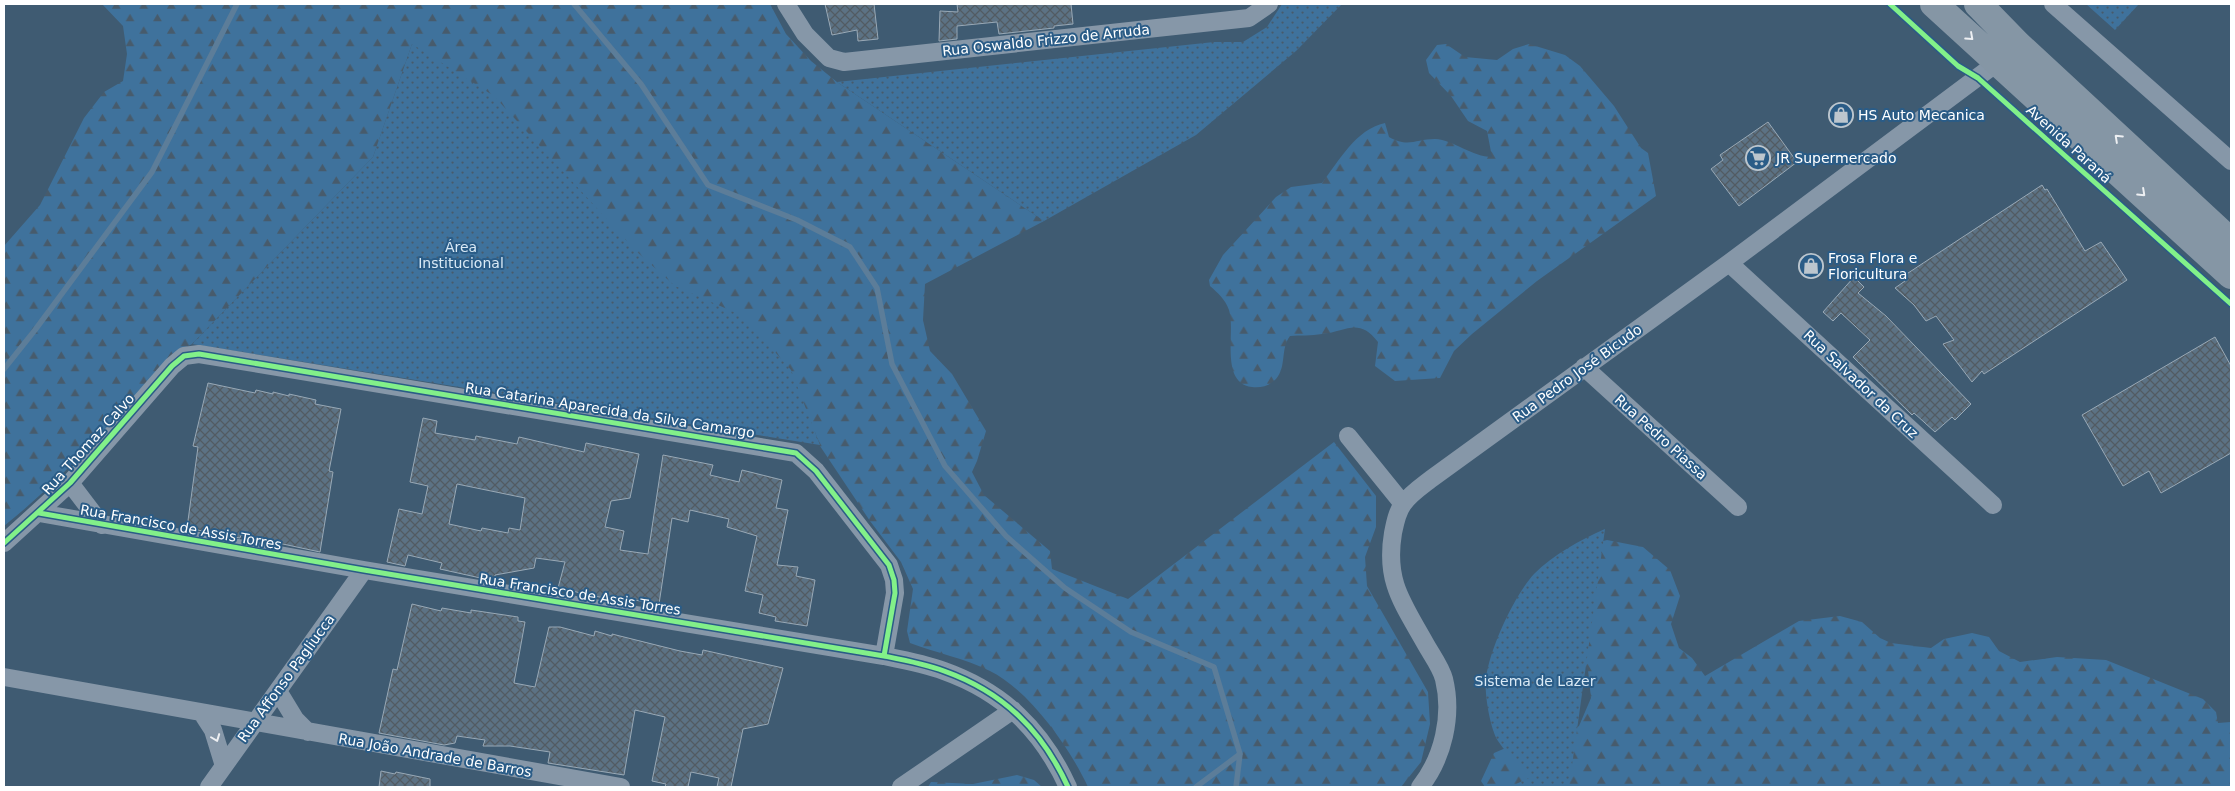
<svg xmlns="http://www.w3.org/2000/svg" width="2235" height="791" viewBox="0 0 2235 791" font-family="'DejaVu Sans',sans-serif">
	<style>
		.forest { fill: url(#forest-firs) }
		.park { fill: url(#park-dots) }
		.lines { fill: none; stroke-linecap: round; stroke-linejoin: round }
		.stream { stroke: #5c7d99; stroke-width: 5.5 }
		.building { fill: url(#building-cross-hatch); stroke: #99a9b6; fill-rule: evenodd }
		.minor { stroke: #8697a8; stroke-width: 18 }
		.primary { stroke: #8596a5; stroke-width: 28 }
		.cycleway-casing { stroke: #2a5c87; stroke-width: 8 }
		.cycleway { stroke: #82f089; stroke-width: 5 }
		.oneway { stroke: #edeff2 }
		.labels { text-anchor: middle; stroke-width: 4; stroke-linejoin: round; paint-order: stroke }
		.street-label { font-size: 14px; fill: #fff; stroke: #2a5c87 }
		.poi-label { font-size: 14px; fill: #fff; stroke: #2a5c87; text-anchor: start }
		.park-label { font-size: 14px; fill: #daeaf6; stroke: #2a5c87 }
	</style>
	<defs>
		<pattern id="forest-firs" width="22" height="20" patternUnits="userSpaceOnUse" patternTransform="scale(1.25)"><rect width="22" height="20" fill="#3f729c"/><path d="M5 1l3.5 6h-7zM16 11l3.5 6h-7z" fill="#475b6c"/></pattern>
		<pattern id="park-dots" width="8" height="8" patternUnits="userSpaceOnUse" patternTransform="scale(1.25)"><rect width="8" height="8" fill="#3f729c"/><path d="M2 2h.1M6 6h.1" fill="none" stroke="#475b6c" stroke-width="1.8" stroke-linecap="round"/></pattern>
		<pattern id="building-cross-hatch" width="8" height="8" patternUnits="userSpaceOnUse" patternTransform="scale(1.25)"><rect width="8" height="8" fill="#5c7284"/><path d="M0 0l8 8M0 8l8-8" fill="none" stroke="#525b62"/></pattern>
	</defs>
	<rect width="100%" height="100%" fill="#3f5b72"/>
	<path class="forest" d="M102,4h668l16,30 25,27 26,21 207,139 -119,63 -2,36 7,31 22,23 34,57 -9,30 -5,11 12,23 66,56 2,18 76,30 206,-157 42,54v31l-11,30 2,29 61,106 2,32 -9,38 -20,25h-313c-18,-39 -59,-97 -98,-116 -26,-13 -54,-18 -80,-28l-3,-12 6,-42 -12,-27 -31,-41 -50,-75 -5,-14 -403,-388 -39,113 -181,187 -19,10c-54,59 -106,122 -169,172v-280l36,-41 44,-87 20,-26 19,-11 4,-27 -4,-28z
		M1446,44l19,13 32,3 16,-11 16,-5 36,11 15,11 34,40 27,42 7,5 8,43 -119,85 -65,53 -18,17 -14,27 -45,3 -20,-15 3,-24c-19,-25 -31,-11 -56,-8 -11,2 -22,1 -32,2 -10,13 -3,30 -14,43 -7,7 -15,9 -24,8 -33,-4 -16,-56 -23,-77 -4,-11 -11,-17 -19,-24l-1,-6 14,-25 53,-58 15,-10 31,-4c17,-22 34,-54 63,-60l4,14c19,11 27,2 46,2 19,1 37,18 57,18l-5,-26 -19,-10 -17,-25 -22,-23 -3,-13 11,-15z
		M1607,540l36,7 27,23 10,26 -9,28 8,24 13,10 13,18 94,-55 41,-5 22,6 18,16 11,5 40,5 13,-9 28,-6 17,4 10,14 21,11 37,-5 49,3 97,39 13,13 2,11 13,-1v65h-746l-4,-6 13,-28 28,-12 32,1 25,-16 12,-28 -3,-28 -16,-24 12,-100z
		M1017,775l17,5 8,7h-114l3,-5 42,2z"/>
	<path class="park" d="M1282,4h60l-46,47 -100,84 -152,86 -207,-139 377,-40h29l24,-15z
		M2086,4h53l-24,26z
		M412,44l82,52 142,155 39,35 68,30 48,54 29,75 -628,-101 181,-187z
		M1605,529l-36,258h-59l23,-11c-12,-10 -26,-21 -35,-35 -8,-12 -14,-49 -12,-63 4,-30 28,-82 48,-104 19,-19 46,-34 71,-45z"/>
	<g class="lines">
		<path class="stream" d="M574,4l67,80 67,101 89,35 53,27 27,41 15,76 53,102 61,70 59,52 66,44 83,35 26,87 -4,33
			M4,369l31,-39 117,-158 85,-168
			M1196,787l44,-33"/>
	</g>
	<path class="building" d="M825,4h49l4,35 -20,2 -1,-11 -25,5z
		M957,4h114l2,20 -19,2v2l-55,6 -2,-12 -40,4v13l-18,2 1,-30 18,1z
		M1768,122l29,40 -58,44 -28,-37 12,-9 -3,-5z
		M2042,185l3,5 2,-1 38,62 16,-9 26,38 -143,94 -2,-3 -10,11 -29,-38 11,-4 -18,-24 -10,5 -12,-16 -19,-17 10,-7 -3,-4z
		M1854,277l10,10 -6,6 28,23 85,88 -16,16 -3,-3 -17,15 -21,-19 -2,2 -59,-58 17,-17 -29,-27 -8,8 -10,-9z
		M2215,337l16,29v87l-70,40 -12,-22 -26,15 -41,-71z
		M208,383l47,10 1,-3 17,4v-2l16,4v-2l27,6 -1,4 26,5 -12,62 4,1 -13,80 -79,-17 -1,3 -53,-10 11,-81 -5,-1z
		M423,418l14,3 -2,12 40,7 1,-4 41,8 2,-7 65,15 2,-9 53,11 -9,44 -19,3 -6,26 19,4 -4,19 28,4 15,-99 50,10 -3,10 29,7 3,-12 40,10 -6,28 12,2 -11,55 21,2 -2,9 19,4 -8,46 -32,-5 1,-4 -17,-4 4,-18 -18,-4 12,-55 -30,-9 2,-8 -39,-9 -2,12 -16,-4 -13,86 -31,-5 -1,4 -69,-15 7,-26 -29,-4 -2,10 -39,7 -1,6 -54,-12 2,-6 -34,-8 -3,11 -18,-4 12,-53 23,5 6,-28 -18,-4zM457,484l68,14 -5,32 -11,-2 -1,5 -26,-5 -1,3 -32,-7z
		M412,604l29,7 1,-3 29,5v-3l47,7v4l7,1 -11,61 21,4 14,-60h11l34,9 1,-5 17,5v-2l68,17 22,4 1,-5 80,18 -15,56 -25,5 -12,58h-14l2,-9 -28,-6 -3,15h-23l1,-3 -14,-3 13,-64 -30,-7 -11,65 -76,-12 2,-11 -40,-6h-27l2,-6 -28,-4 -2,7 -11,2 -65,-12 14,-64 4,1z
		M381,771l14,3 1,-2 34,7v8h-51z"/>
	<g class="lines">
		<path class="minor" d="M786,4l19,30 24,24 15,4 405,-44 20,-14
			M2053,4l178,157
			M1729,263l264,242
			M1584,367l154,140
			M1348,436l55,68
			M70,483l32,42
			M39,513l325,57 520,86c20,4 41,8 60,15 59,21 98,59 124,116
			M4,543l66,-60 102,-117 12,-10 15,-2 597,99 20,18 73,94 5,15 1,13 -11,63
			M4,677l617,110
			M278,691l17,28 13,13
			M202,713l11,17 11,36
			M209,787l155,-217
			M901,787l112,-77
			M1420,787c23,-29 33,-71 24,-108 -3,-12 -13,-25 -19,-36 -23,-41 -40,-62 -32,-110 2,-10 4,-21 10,-29 7,-10 19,-18 28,-25l298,-216 269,-201"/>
		<path class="primary" d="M1934,4l297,271
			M1978,4l39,40 214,198"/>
		<defs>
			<path id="cycleway" d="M1890,4l68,62 20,12 253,226
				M39,513l325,57 520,86c20,4 41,8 60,15 59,21 98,59 124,116
				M4,543l66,-60 102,-117 12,-10 15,-2 597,99 20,18 73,94 5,15 1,13 -11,63"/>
		</defs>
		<use href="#cycleway" class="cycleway-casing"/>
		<use href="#cycleway" class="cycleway"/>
	</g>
	<defs><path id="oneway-chevron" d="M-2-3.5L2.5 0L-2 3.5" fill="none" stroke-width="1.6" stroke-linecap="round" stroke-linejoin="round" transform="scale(1.25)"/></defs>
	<g class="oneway">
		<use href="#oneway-chevron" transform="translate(1970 37) rotate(42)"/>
		<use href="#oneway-chevron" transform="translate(2118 138) rotate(-137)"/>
		<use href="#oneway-chevron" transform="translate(2142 193) rotate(43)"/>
		<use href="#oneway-chevron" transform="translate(216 738) rotate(69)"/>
	</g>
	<defs>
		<symbol id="shop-ring" viewBox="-11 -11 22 22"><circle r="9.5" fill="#2a5c87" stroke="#bcc6ce" stroke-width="1.5"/><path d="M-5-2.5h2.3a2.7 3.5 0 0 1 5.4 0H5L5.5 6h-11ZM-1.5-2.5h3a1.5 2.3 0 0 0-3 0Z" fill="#bcc6ce"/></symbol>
		<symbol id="supermarket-ring" viewBox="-11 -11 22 22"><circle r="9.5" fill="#2a5c87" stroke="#bcc6ce" stroke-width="1.5"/><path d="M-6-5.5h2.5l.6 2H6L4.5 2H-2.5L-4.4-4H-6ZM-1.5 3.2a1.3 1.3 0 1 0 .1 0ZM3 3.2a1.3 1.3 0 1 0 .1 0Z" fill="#bcc6ce"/></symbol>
	</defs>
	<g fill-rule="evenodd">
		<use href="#shop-ring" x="1827" y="101" width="28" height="28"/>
		<use href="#supermarket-ring" x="1744" y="144" width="28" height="28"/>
		<use href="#shop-ring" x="1797" y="252" width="28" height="28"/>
	</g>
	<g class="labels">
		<g class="street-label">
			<text transform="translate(1046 40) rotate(-6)" y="5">Rua Oswaldo Frizzo de Arruda</text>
			<text transform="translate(2069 144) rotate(42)" y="5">Avenida Paraná</text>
			<text transform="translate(1577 373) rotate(-36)" y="5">Rua Pedro José Bicudo</text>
			<text transform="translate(1861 384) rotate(43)" y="5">Rua Salvador da Cruz</text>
			<text transform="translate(610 410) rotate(9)" y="5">Rua Catarina Aparecida da Silva Camargo</text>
			<text transform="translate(1661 437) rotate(42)" y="5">Rua Pedro Piassa</text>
			<text transform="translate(88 444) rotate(-48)" y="5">Rua Thomaz Calvo</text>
			<text transform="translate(181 527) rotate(10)" y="5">Rua Francisco de Assis Torres</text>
			<text transform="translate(580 594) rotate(9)" y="5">Rua Francisco de Assis Torres</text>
			<text transform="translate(286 678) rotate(-54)" y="5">Rua Affonso Pagliucca</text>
			<text transform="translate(435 755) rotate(10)" y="5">Rua João Andrade de Barros</text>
		</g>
		<g class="poi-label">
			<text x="1858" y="120">HS Auto Mecanica</text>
			<text x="1776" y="163">JR Supermercado</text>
			<text x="1828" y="263">Frosa Flora e<tspan x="1828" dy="16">Floricultura</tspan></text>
		</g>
		<g class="park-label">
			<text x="461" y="252">Área<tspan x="461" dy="16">Institucional</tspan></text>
			<text x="1535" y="686">Sistema de Lazer</text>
		</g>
	</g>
	<rect width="2235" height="791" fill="none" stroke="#ffffff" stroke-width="10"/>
</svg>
